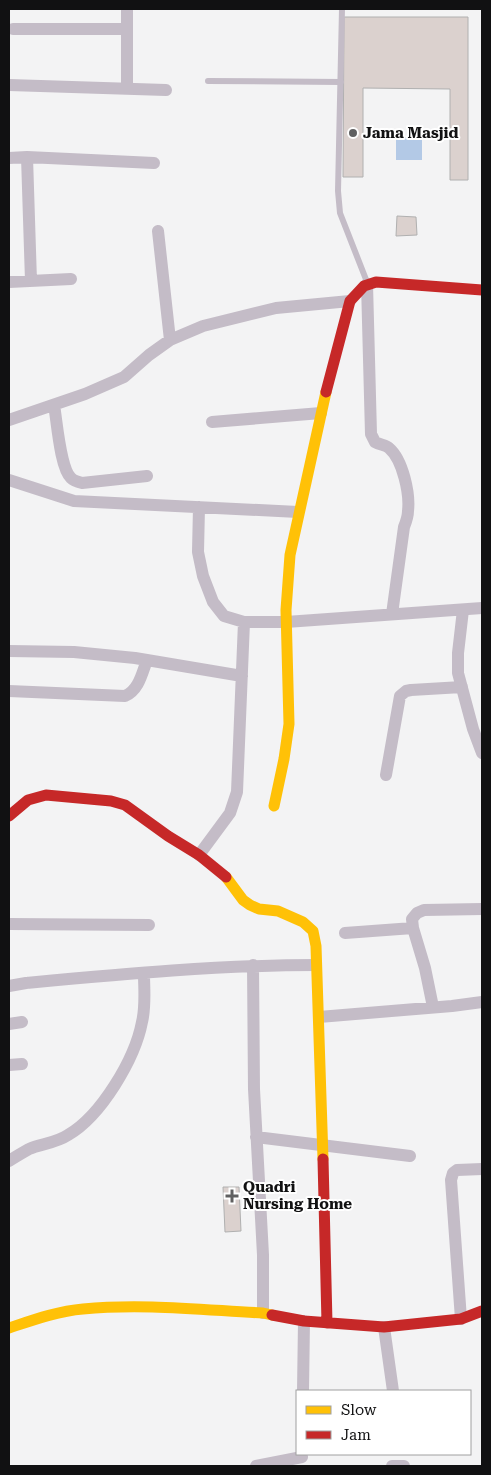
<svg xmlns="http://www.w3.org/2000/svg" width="491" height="1475" viewBox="0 0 491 1475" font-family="'Roboto Serif',serif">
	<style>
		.water { fill: #b3c9e6 }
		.building { fill: #dbd1ce; stroke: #b0b0b0 }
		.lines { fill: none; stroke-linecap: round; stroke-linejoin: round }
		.lane { stroke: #c4bcc7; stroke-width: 6 }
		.street { stroke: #c4bcc7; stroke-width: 12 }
		.slow { stroke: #ffc107; stroke-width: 11 }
		.jam { stroke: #c62828; stroke-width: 11 }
		.poi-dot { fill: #606061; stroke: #fff; stroke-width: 2 }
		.labels { text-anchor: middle; stroke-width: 4; stroke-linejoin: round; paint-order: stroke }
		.poi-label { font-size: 15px; font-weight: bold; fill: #111112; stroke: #fff; text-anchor: start }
	</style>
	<rect width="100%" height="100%" fill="#f3f3f4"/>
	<path class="water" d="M396,137h26v23h-26z"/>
	<path class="building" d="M344,17h124v163h-18v-91l-87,-1v89h-20z
		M397,216l19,1 1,18 -21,1z
		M223,1187h16l2,44 -16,1z"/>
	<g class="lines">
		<path class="lane" d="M342,9l-4,182 2,22 27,69
			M208,81l133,1"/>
		<path class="street" d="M13,29h114
			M9,85l157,5
			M127,89v-80
			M27,157l4,124
			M9,158l18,-1 127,6
			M158,231l12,109
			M9,282l62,-3
			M367,284l4,150 4,8c5,3 11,3 14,6 14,12 21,46 19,63 0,5 -2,11 -4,16l-12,87
			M54,405c3,16 6,63 17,73 3,3 7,4 11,5l65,-7
			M9,420l76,-26 39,-17 25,-22 21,-15 33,-14 73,-18 74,-7
			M212,422l109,-9
			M9,480l65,21 224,11
			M199,507l-1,45 5,24 10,26 11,14 20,6h42l196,-14
			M463,610l-5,43v20l15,56 9,24
			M9,651l65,1 61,6 107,18
			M9,691l116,5c14,-6 17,-23 22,-36
			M386,775l14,-79 6,-5 5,-1 51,-3
			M199,855l31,-42 7,-21 7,-170
			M9,924l140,1
			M413,928l-1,-9 5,-6 7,-3 58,-1
			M345,933l68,-5 12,40 8,39
			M253,965l1,124 9,166v58
			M9,986l17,-3c97,-9 193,-18 290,-18
			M319,1017l133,-11 30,-4
			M9,1024l13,-2
			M9,1065l13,-1
			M256,1137l154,19
			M9,1161c6,-4 13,-8 20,-12 12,-5 27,-6 39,-14 33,-19 67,-76 74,-113 4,-16 2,-33 2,-49
			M461,1319l-10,-139 2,-7 4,-3 25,-1
			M384,1327l9,64
			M303,1391l1,-70
			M256,1466l46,-9
			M392,1466h12"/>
		<path class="slow" d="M274,806l10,-47 5,-35 -3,-114 4,-55 36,-163
			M226,877l17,23 7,5 9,4 19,2 25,11 10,9 3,15 7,213
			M9,1328c24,-8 49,-17 74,-19 59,-6 121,1 180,4l9,2"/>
		<path class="jam" d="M326,392l24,-91 14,-15 12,-4 106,8
			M9,816l19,-16 18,-5 65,6 14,4 43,31 31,19 27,22
			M323,1159l4,164
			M272,1315l32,6 80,6 77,-8 21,-8"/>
	</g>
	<g class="poi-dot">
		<circle cx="353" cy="133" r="5"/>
		<path d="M229.5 1188.5h5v5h5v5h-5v5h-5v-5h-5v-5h5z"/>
	</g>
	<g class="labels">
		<g class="poi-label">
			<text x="363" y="138">Jama Masjid</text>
			<text x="243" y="1192">Quadri<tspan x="243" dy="17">Nursing Home</tspan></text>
		</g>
	</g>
	<rect width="491" height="1475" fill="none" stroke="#111112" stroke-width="20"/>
	<rect x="296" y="1390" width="175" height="65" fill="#ffffff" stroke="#a0a0a0"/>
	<rect x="306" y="1406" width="25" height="8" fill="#ffc107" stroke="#a0a0a0"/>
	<text x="341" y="1415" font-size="15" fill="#111112">Slow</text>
	<rect x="306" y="1431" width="25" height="8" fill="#c62828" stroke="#a0a0a0"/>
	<text x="341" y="1440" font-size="15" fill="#111112">Jam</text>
</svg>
